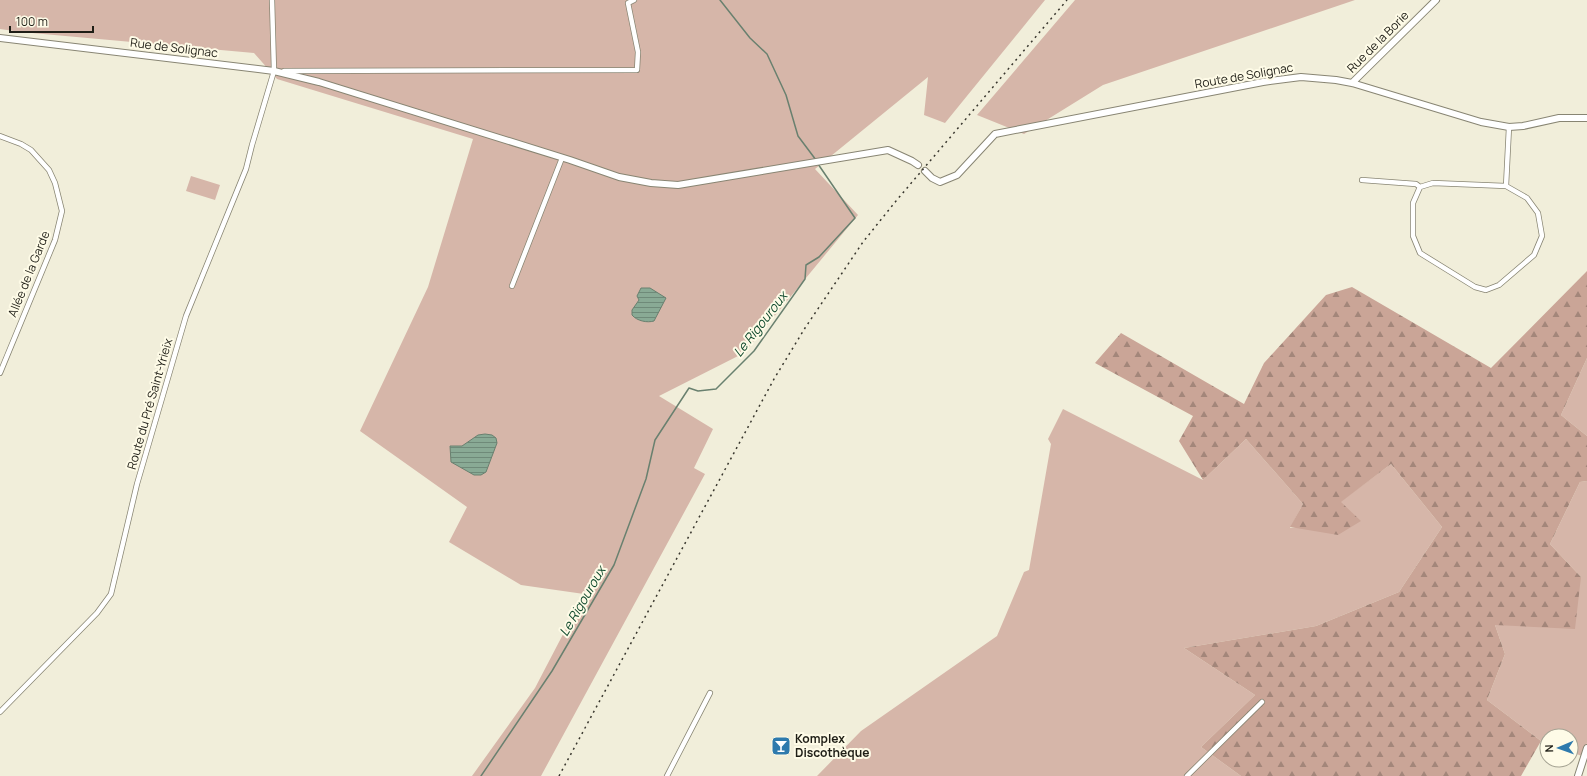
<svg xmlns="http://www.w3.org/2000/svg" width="1587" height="776" viewBox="0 0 1587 776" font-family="Manrope,sans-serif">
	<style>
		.grass { fill: #d6b6a9 }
		.forest { fill: url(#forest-firs) }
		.water { fill: url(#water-rules); stroke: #69806f }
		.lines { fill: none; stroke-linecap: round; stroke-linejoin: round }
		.stream { stroke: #69806f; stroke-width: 1.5 }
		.street-casing { stroke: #888573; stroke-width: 6 }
		.secondary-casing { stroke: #888573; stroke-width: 8 }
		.street { stroke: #fff; stroke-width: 4.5 }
		.secondary { stroke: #fff; stroke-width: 6 }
		.rail { stroke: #38362d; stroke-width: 1.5; stroke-dasharray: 2 4; stroke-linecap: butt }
		.labels { text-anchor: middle; stroke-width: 4; stroke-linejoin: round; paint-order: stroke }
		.street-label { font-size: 12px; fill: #1f1e16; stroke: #fefbe7 }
		.poi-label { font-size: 12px; font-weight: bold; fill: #1f1e16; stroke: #fefbe7; text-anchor: start }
		.water-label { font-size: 13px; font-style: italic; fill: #0c472a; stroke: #fefbe7 }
	</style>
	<defs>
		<pattern id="forest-firs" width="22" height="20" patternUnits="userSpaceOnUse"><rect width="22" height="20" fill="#caa597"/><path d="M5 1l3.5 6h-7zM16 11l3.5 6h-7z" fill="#a3867a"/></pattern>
		<pattern id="water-rules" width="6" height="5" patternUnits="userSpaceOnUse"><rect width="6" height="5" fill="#89aa95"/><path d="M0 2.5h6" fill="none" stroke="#6f8a79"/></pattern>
	</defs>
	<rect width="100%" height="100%" fill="#f1eeda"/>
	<path class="grass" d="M0,0h1045l-100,123 -21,-8 4,-38 -113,92 43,46 -114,138 -85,43 54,33 -19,39 11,6 -164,302h-69l63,-88 49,-94 -63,-9 -72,-43 18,-35 -107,-76 68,-144 45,-148 -196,-60 -23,-26 -233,-21 -21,-3z
		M1075,0h280l-252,85 -79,49 -47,-19z
		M191,176l29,9 -5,15 -29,-9z
		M1587,358v78l-26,-21z
		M1063,409l140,71 43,-41 57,65 -13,24 70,-7 -20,-19 51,-38 51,63 -43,65 -83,34 -132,22 71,47 -54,52 40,29h-424l44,-45 136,-95 27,-64 5,-2 22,-126 -3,-5z
		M1587,481v262l-5,13 -11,-4v-16h-24v7l-6,-2 -54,-41 18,-46 -10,-29 86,-48 -31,-33 30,-62z"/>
	<path class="forest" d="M1587,271v87l-26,57 26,21v45l-7,1 -30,62 31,33 -6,52 -80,-4 10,29 -18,46 54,41 -20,35h-280l-40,-29 54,-52 -71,-47 132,-22 83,-34 43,-65 -51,-63 -50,38 20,19 -23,14 -48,-8 13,-23 -57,-65 -43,41 -24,-39 14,-25 -98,-53 26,-30 123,71 20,-41 62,-68 26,-8 139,81z"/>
	<path class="water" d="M641,288h9l16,10 -12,23c-7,2 -17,0 -22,-6v-5l7,-10 -2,-4z
		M485,434l7,1 4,3 1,5 -11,29 -5,3h-7l-23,-13 -1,-16h12l16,-11z"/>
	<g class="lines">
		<path class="stream" d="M720,0l30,38 17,16 19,41 12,41 18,24
			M481,776l71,-105 62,-106 32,-86 9,-39 34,-52 9,3 18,-2 38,-38 51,-72 1,-14 13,-8 36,-39 -37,-54"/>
		<defs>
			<path id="street" d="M284,71l353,-1 1,-18 -10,-49 6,-3
				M0,136l21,8 10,6 18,20 6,13 7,28 -7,29 -55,133
				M1362,180l54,4 4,3
				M1433,183l73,3 21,12 11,15 4,23 -8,19 -35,30 -13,5 -11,-3 -55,-34 -7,-17v-33l7,-16z
				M1506,186l3,-59
				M512,286l50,-128
				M0,712l97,-99 14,-19 26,-110 49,-168 60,-147 6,-24 22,-74 -2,-71
				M667,776l43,-83
				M1187,776l75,-74"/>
			<path id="secondary" d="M0,38l274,33 45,11 251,78 49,17 32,6 27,2 210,-35 24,11 6,4
				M1352,83l84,-83
				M925,171l7,7 8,4 17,-7 38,-41 268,-52 38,-5 35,3 16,3 129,39 28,5 14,-1 36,-8h28
				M1578,776l9,-28"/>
		</defs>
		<use href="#street" class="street-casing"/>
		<use href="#secondary" class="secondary-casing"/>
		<use href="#street" class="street"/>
		<use href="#secondary" class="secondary"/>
		<path class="rail" d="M559,776l215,-397 31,-51 58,-86 33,-41 171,-201"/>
	</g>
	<defs>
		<symbol id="bar-square" viewBox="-11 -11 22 22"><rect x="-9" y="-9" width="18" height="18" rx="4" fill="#2e7aad" stroke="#fefbe7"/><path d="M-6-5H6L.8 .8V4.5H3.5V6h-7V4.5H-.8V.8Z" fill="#fff"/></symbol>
	</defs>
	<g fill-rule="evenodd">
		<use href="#bar-square" x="770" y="735" width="22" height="22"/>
	</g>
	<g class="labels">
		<g class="street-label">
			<text transform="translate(1378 42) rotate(-45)" y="4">Rue de la Borie</text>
			<text transform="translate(174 48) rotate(7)" y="4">Rue de Solignac</text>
			<text transform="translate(1244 76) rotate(-10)" y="4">Route de Solignac</text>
			<text transform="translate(29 274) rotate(-68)" y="4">Allée de la Garde</text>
			<text transform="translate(150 404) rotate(-74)" y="4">Route du Pré Saint-Yrieix</text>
		</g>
		<g class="poi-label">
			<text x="795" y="743">Komplex<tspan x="795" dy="14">Discothèque</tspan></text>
		</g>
		<g class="water-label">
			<text transform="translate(760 324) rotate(-52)" y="5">Le Rigouroux</text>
			<text transform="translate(582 601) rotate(-60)" y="5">Le Rigouroux</text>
		</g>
	</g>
	<g transform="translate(1559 748) rotate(268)"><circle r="19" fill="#fefbe7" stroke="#a5a393"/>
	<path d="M0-3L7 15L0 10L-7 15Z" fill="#2e7aad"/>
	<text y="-6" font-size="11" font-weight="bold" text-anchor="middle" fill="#1f1e16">N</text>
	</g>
	<path d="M10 26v6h83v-6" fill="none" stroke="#1f1e16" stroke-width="2"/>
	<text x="16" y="26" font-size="12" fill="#1f1e16" stroke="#fefbe7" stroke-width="3" paint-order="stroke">100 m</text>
</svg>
